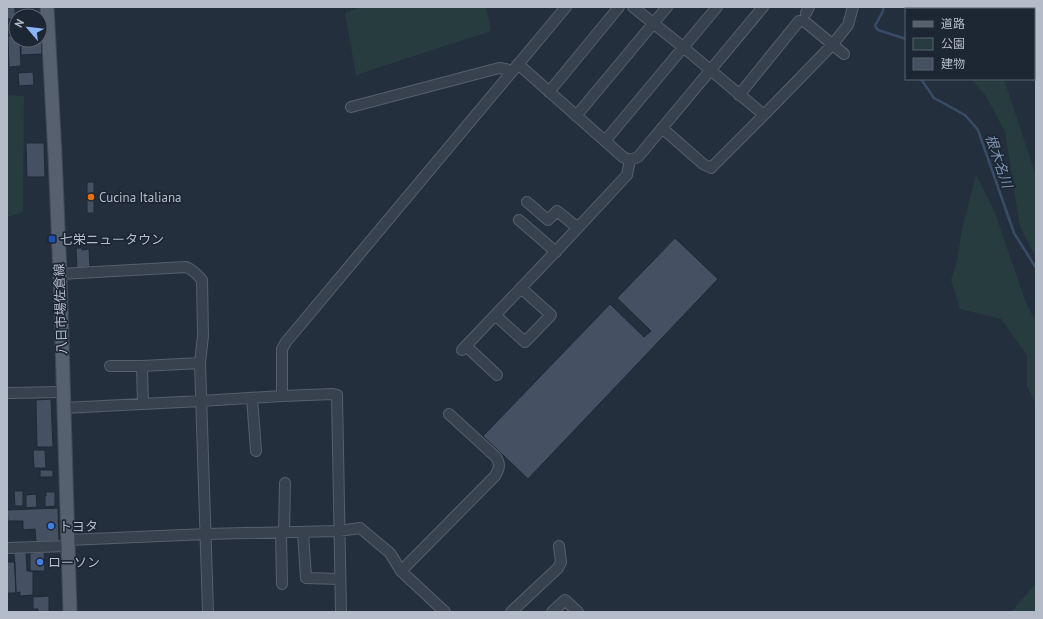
<svg xmlns="http://www.w3.org/2000/svg" width="1043" height="619" viewBox="0 0 1043 619" font-family="'PT Sans','Noto Sans JP',sans-serif">
	<style>
		.green { fill: #263c3f }
		.lines { fill: none; stroke-linecap: round; stroke-linejoin: round }
		.stream { stroke: #394c67; stroke-width: 2.5 }
		.building { fill: #455162; stroke: #1f2835 }
		.minor-casing { stroke: #565f6c; stroke-width: 12 }
		.major-casing { stroke: #414a57; stroke-width: 15 }
		.minor { stroke: #38414e; stroke-width: 10 }
		.major { stroke: #56606e; stroke-width: 13 }
		.food-dot { fill: #e8710a; stroke: #1d2633; stroke-width: 1.5 }
		.transit-dot { fill: #1a4fb4; stroke: #1d2633; stroke-width: 1.5 }
		.shop-dot { fill: #3f7fe0; stroke: #1d2633; stroke-width: 1.5 }
		.labels { text-anchor: middle; stroke-width: 3.5; stroke-linejoin: round; paint-order: stroke }
		.poi-label { font-size: 13px; fill: #b4bcc9; stroke: #1d2633; text-anchor: start }
		.street-label { font-size: 13px; fill: #b4bcc9; stroke: #1d2633 }
		.water-label { font-size: 14px; font-style: italic; fill: #7c92b1; stroke: #1d2633 }
	</style>
	<rect width="100%" height="100%" fill="#242f3e"/>
	<path class="green" d="M362,7h124l5,24 -135,44 -11,-62z
		M971,79h33l32,97v82l-16,-31 -15,-95 -19,-36z
		M7,95l17,1 -1,116 -16,5z
		M976,175l19,38 31,90 10,19v83l-9,-19v-31l-26,-36 -41,-10 -9,-29 6,-19 5,-32z
		M1036,583v29h-25z"/>
	<g class="lines">
		<path class="stream" d="M883,7v4l-8,15 3,4 28,9
			M921,79l13,19 31,17 13,15 36,103 22,35"/>
	</g>
	<path class="building" d="M15,7v12h-8v-11z
		M8,36h8v4h4l1,26 -12,1z
		M40,36h1l1,18 -21,1v-15h19z
		M33,72l1,13 -15,1 -1,-13z
		M26,143h18l1,34h-18z
		M87,182h7v31h-7z
		M675,238l43,41 -190,200 -45,-43 127,-132 34,33 7,-6 -34,-33z
		M76,248h6v2l7,-1 1,18 -13,1z
		M51,399l2,48h-16l-1,-47z
		M33,450h12l1,18h-12z
		M40,470h13v7h-13z
		M14,491h9v15h-8z
		M46,492h9v14l-10,1v-11h1z
		M36,494l1,13 -11,1v-13z
		M58,508l1,33 -23,1 -1,-13 -12,1v-9h-15l-1,-11z
		M26,551l1,20h6v24l-13,1v-4l-4,1 -2,-41z
		M44,552l1,19h-15v-18z
		M7,562h8l1,31h-9z
		M49,596v16h-11v-3h-5v-12z"/>
	<g class="lines">
		<defs>
			<path id="minor" d="M633,7l50,40 81,68
				M806,13l3,-6
				M518,64l105,93 7,3 8,-3 125,-150
				M549,92l70,-85
				M739,95l60,-74h5l40,33
				M351,107l148,-39 7,1 5,4
				M576,116l91,-109
				M662,128l41,36 8,4 53,-53 69,-71 15,-19 5,-18
				M605,141l112,-134
				M527,202l21,18 9,-9 21,17
				M519,220l37,32
				M60,274l126,-7c7,3 12,8 16,13l1,56 -3,27 8,249
				M495,315l30,27 26,-27 -30,-27
				M466,346l31,29
				M462,350l97,-102 68,-73 3,-15
				M110,366h32l58,-3
				M142,366l1,38
				M7,393l56,-1
				M282,396v-47l4,-7 280,-335
				M252,398l4,53
				M64,408l137,-7 81,-5 51,-2 4,1 4,217
				M303,532l3,46 34,1
				M281,533l1,51
				M284,533l1,-50
				M68,540l138,-6 133,-3 21,-3 30,25 11,18 44,41
				M7,548l61,-2
				M401,571l94,-95c4,-7 6,-11 1,-19l-47,-43
				M511,612l47,-44 3,-6 -2,-16
				M552,612l13,-12 13,12"/>
			<path id="major" d="M47,7l8,148 5,119 10,338"/>
		</defs>
		<use href="#minor" class="minor-casing"/>
		<use href="#major" class="major-casing"/>
		<use href="#minor" class="minor"/>
		<use href="#major" class="major"/>
	</g>
	<circle class="food-dot" cx="91" cy="197" r="4"/>
	<rect class="transit-dot" x="48" y="235" width="8" height="8" rx="2"/>
	<g class="shop-dot">
		<circle cx="51" cy="526" r="4"/>
		<circle cx="40" cy="562" r="4"/>
	</g>
	<g class="labels">
		<g class="poi-label">
			<text x="99" y="202">Cucina Italiana</text>
			<text x="60" y="244">七栄ニュータウン</text>
			<text x="59" y="531">トヨタ</text>
			<text x="48" y="567">ローソン</text>
		</g>
		<g class="street-label">
			<text transform="translate(60 309) rotate(-92)" y="5">八日市場佐倉線</text>
		</g>
		<g class="water-label">
			<text transform="translate(999 161) rotate(71)" y="5">根木名川</text>
		</g>
	</g>
	<rect width="1043" height="619" fill="none" stroke="#b4bcc9" stroke-width="16"/>
	<rect x="905" y="8" width="130" height="72" fill="#1d2633" stroke="#59626f"/>
	<rect x="913" y="21" width="20" height="6" fill="#56606e" stroke="#59626f"/>
	<text x="941" y="28" font-size="12" fill="#b4bcc9">道路</text>
	<rect x="913" y="38" width="20" height="12" fill="#263c3f" stroke="#59626f"/>
	<text x="941" y="48" font-size="12" fill="#b4bcc9">公園</text>
	<rect x="913" y="58" width="20" height="12" fill="#455162" stroke="#59626f"/>
	<text x="941" y="68" font-size="12" fill="#b4bcc9">建物</text>
	<g transform="translate(28 28) rotate(298)"><circle r="19" fill="#1d2633" stroke="#59626f"/>
	<path d="M0-3L7 15L0 10L-7 15Z" fill="#8ab4f8"/>
	<text y="-6" font-size="11" font-weight="bold" text-anchor="middle" fill="#b4bcc9">N</text>
	</g>
</svg>
